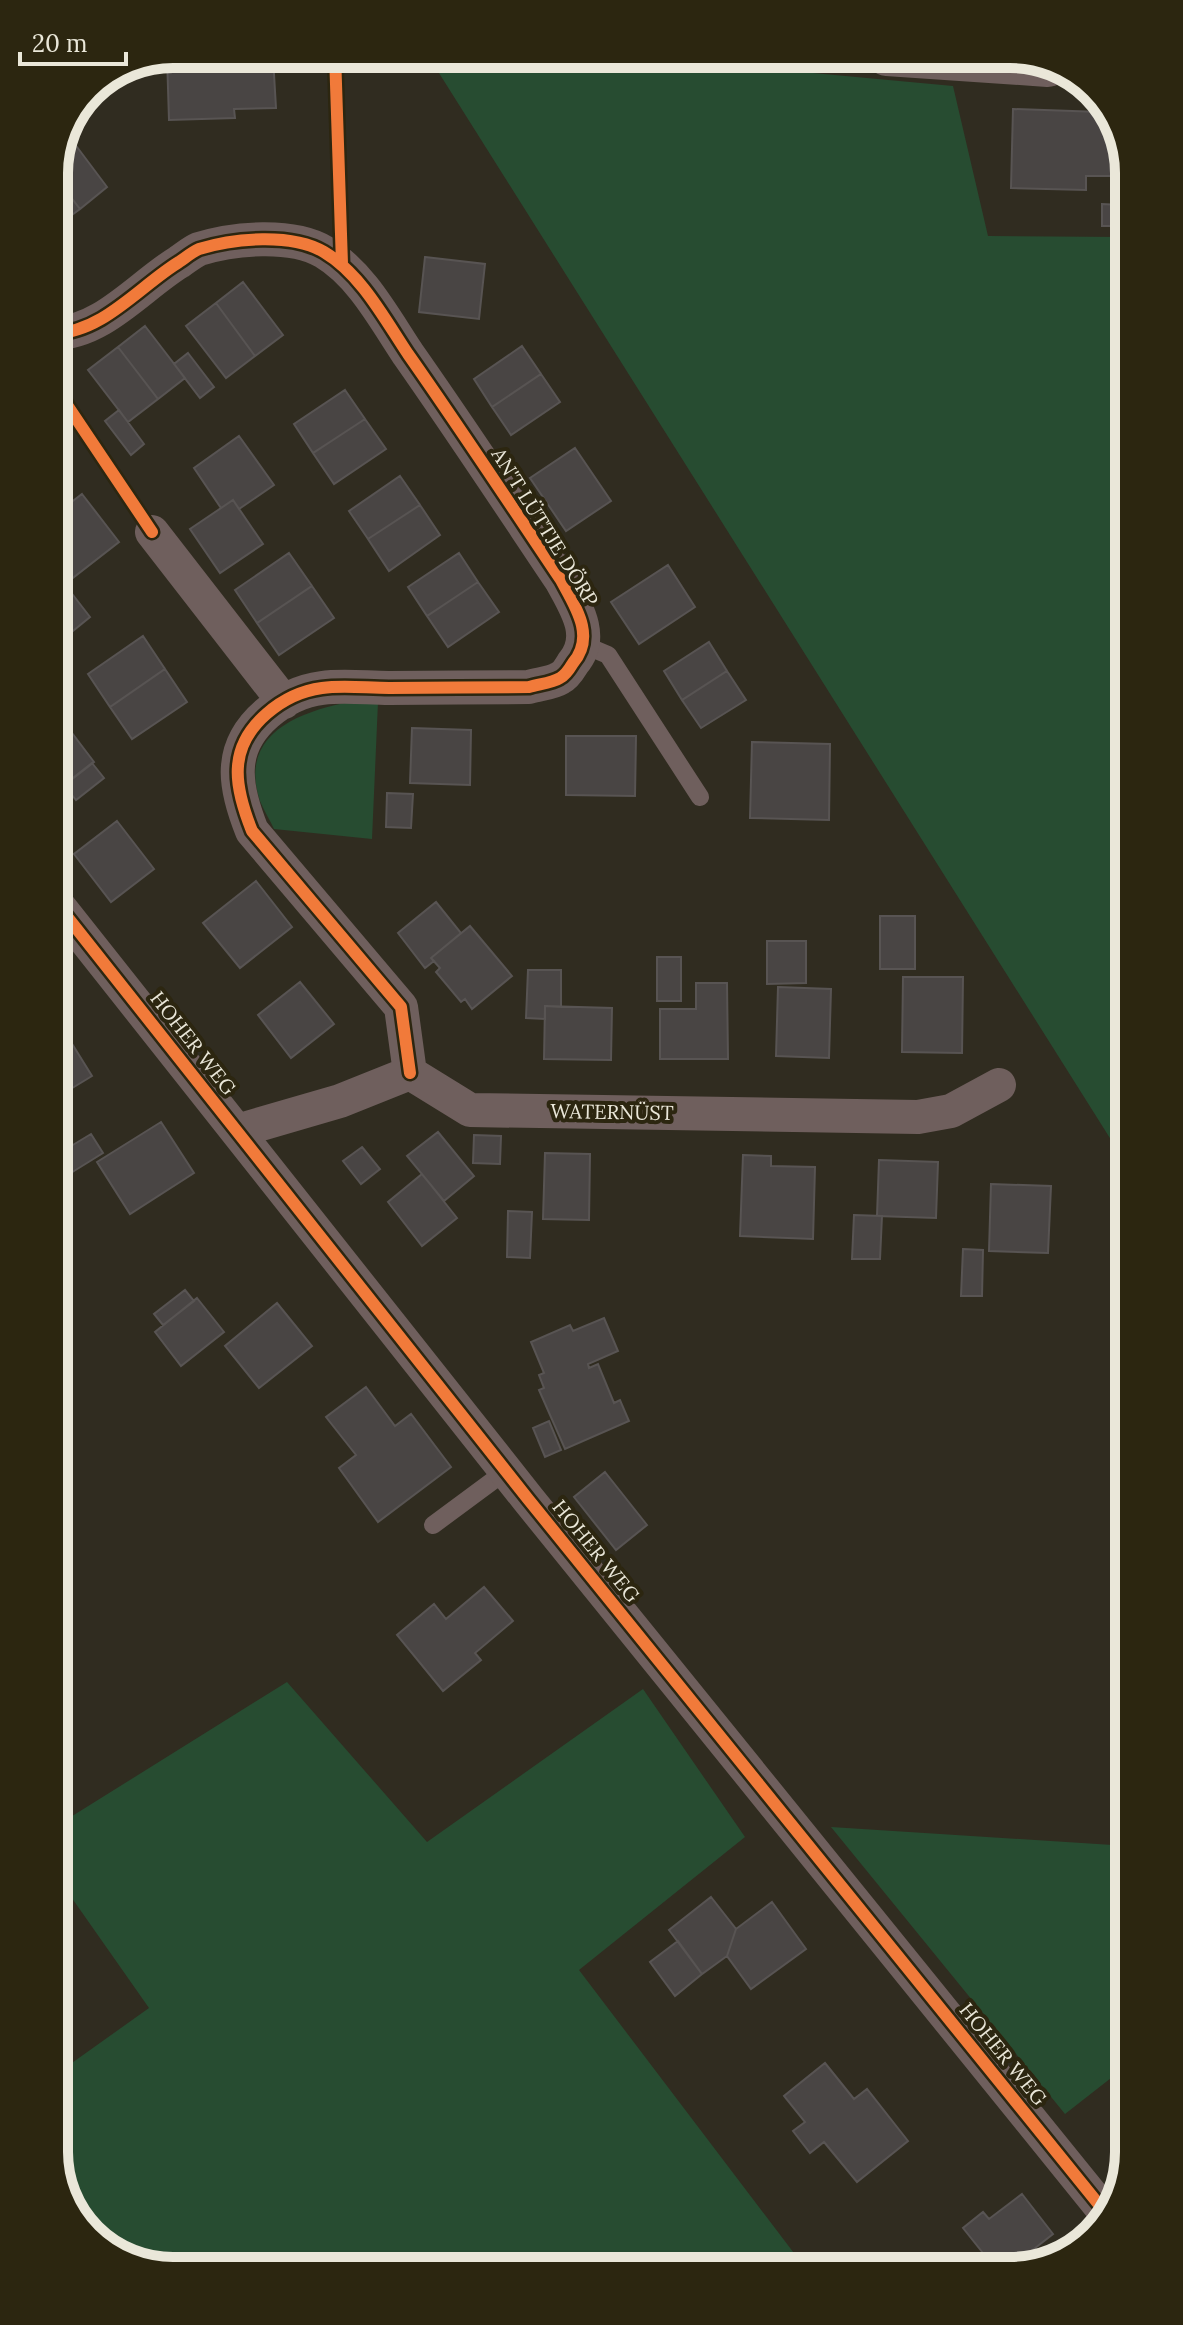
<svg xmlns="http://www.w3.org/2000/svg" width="1183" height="2325" viewBox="0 0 1183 2325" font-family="Lora,serif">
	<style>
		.green { fill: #274c31 }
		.building { fill: #494544; stroke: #585453; stroke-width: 2 }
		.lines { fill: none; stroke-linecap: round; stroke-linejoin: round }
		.service { stroke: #6f5f5d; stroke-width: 18 }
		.minor { stroke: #6f5f5d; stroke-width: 34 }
		.tertiary { stroke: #6f5f5d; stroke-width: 44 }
		.cycleway-casing { stroke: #2c2610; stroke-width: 17 }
		.cycleway { stroke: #f17a3a; stroke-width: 12 }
		.labels { text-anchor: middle; stroke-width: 8; stroke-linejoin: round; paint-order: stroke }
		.street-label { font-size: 20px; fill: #eae7d9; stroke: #2c2610 }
		.rim { fill: none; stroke: #eae7d9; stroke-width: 10 }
	</style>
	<rect width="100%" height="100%" fill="#302c20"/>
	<path class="green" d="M427,54h184l342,32 35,150 133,1 4,925z
		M350,702h28l-6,137 -98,-10c-4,-9 -10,-18 -14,-28 -22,-66 37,-89 90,-99z
		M287,1682l140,160 216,-153 102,148 -166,133 224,295 -638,6 -64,-24 -38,-50 -1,-127 87,-62 -87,-124 -1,-61z
		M831,1827l297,19 1,218 -64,50z"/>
	<path class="building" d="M173,54h60v5l40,-2 3,51 -42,1 1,9 -66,2 -2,-64z
		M1013,109l87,3 -1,11 18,1 3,4v48h-34v14l-75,-2z
		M68,135l39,52 -27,22 -26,-34v-10z
		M54,175l26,34 -26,19z
		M1102,204l18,1 1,21h-19z
		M425,257l60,7 -6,55 -60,-7z
		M243,282l40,53 -28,21 -39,-53z
		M216,303l39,53 -29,22 -40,-52z
		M145,326l40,52 -27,21 -40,-52z
		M522,346l19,28 -49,33 -18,-28z
		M118,347l40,52 -30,23 -40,-52z
		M188,353l26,34 -14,11 -26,-34z
		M541,374l19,28 -49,33 -19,-28z
		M345,390l20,29 -52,34 -19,-29z
		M119,410l25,34 -13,11 -26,-34z
		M365,419l21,30 -52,35 -21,-31z
		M239,436l35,49 -35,24 -6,-9 -12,8 -27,-40z
		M575,448l36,53 -45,30 -36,-53z
		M400,476l20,29 -52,34 -19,-28z
		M82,494l37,48 -54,42 -9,-11v-59z
		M233,500l30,44 -43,29 -30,-44z
		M420,505l20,30 -51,36 -21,-32z
		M289,553l23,33 -55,37 -22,-33z
		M459,553l19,29 -51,34 -19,-29z
		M668,565l27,42 -56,37 -28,-42z
		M56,573l34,44 -27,22 -7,-9z
		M478,582l21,30 -51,35 -21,-31z
		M312,586l22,32 -55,37 -22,-32z
		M143,636l22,33 -55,38 -22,-33z
		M709,642l18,29 -45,29 -18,-29z
		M165,669l22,33 -55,37 -22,-32z
		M727,671l19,29 -45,28 -19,-28z
		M412,728l59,2 -1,55 -60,-2z
		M69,729l25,33 -37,29v-53z
		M566,736h70l-1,60 -69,-1z
		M752,742l78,2 -1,76 -79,-2z
		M92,763l12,15 -28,22 -12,-15z
		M387,793l26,1 -2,34 -25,-1z
		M117,821l37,48 -43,33 -37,-48z
		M256,881l36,46 -52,41 -37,-45z
		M436,902l25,31 -30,25 3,3 -9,7 -27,-35z
		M880,916h35v53h-35z
		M470,926l42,50 -40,33 -7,-10 -4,3 -25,-30 4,-4 -9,-10z
		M767,941h39v42l-39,1z
		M657,957h24v44h-24z
		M528,970h33v37l-16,-1v13l-19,-1z
		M903,977h60l-1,76 -60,-1z
		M300,982l34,42 -43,34 -33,-43z
		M696,983h31l1,76h-68v-50h36z
		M778,987l53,2 -2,69 -53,-2z
		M545,1006l67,2 -1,52 -67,-1z
		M61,1026l31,50 -23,14 -7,-10 -4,3v-55z
		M161,1122l33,51 -64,41 -33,-52z
		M438,1132l36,44 -30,25 -37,-45z
		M91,1134l12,19 -37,23 -8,-12v-10z
		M474,1135l27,1 -1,28 -27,-1z
		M362,1147l18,22 -19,15 -18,-23z
		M545,1153l45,1 -1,66 -46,-1z
		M743,1155l28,1v10l44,1 -2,72 -73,-3z
		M879,1160l59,2 -2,56 -59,-2z
		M422,1174l35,44 -35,28 -34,-44z
		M991,1184l60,2 -3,67 -59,-2z
		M508,1211l24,1 -2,46 -23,-1z
		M854,1215l28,1 -2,43h-28z
		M963,1249l20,1 -1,46h-21z
		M185,1290l9,11 -31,24 -9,-11z
		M197,1298l27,34 -43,34 -26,-34z
		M277,1303l35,43 -53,42 -34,-42z
		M604,1318l14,33 -30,13 1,4 9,-4 16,39 6,-3 9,21 -64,28 -26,-59 5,-2 -5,-13 5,-2 -13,-31 39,-17 3,6z
		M366,1387l29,39 16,-12 40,53 -73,55 -39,-54 17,-13 -30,-38z
		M549,1421l12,29 -16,7 -12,-29z
		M605,1472l42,53 -31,25 -42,-53z
		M484,1587l29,34 -38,32 6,7 -38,31 -46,-56 37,-31 12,15z
		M711,1897l25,32 -9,27 -25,18 -33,-44z
		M772,1902l34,47 -55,40 -24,-33 9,-27z
		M678,1941l24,33 -27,22 -25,-34z
		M825,2063l29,36 13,-10 41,52 -51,41 -33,-40 -14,11 -17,-22 12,-9 -21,-26z
		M1022,2194l31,40 -37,29h-25l-28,-35 20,-16 6,7z"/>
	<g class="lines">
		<path class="service" d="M582,644l26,11 92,142
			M433,1525l73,-54"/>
		<path class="minor" d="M55,333c47,0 86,-48 124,-71 6,-4 13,-10 20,-13 35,-11 93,-16 125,3 37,22 60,66 84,102 52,74 102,150 153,226 14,26 35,56 12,83 -3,5 -7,12 -13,15 -8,5 -21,6 -31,9 -47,0 -93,1 -140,1 -22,0 -46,-3 -67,0 -38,5 -81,37 -84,78 -2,21 6,45 14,65l149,176 9,66
			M152,532l132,170
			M57,904l471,595 581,718
			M410,1073l60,37 448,7 33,-6 48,-26
			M237,1131l103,-30 70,-28"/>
		<path class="tertiary" d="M887,54l161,11"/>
		<defs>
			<path id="cycleway" d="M335,54l7,210
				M55,333c47,0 86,-48 124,-71 6,-4 13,-10 20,-13 35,-11 93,-16 125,3 37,22 60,66 84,102 52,74 102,150 153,226 14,26 35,56 12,83 -3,5 -7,12 -13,15 -8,5 -21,6 -31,9 -47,0 -93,1 -140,1 -22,0 -46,-3 -67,0 -38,5 -81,37 -84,78 -2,21 6,45 14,65l149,176 9,66
				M55,387l97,145
				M57,904l471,595 581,718"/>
		</defs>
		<use href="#cycleway" class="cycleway-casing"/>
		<use href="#cycleway" class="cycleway"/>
	</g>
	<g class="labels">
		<g class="street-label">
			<text transform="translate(545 527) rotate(58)" y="7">AN'T LÜTTJE DÖRP</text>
			<text transform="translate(193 1043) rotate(52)" y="7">HOHER WEG</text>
			<text transform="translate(612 1112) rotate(1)" y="7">WATERNÜST</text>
			<text transform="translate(596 1551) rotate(51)" y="7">HOHER WEG</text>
			<text transform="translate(1003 2054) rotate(51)" y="7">HOHER WEG</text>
		</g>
	</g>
	<path d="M0 0H1183V2325H0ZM173 68H1010A105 105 0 0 1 1115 173V2152A105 105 0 0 1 1010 2257H173A105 105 0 0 1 68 2152V173A105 105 0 0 1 173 68Z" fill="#2c2610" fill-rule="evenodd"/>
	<path class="rim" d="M173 68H1010A105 105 0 0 1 1115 173V2152A105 105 0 0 1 1010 2257H173A105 105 0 0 1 68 2152V173A105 105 0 0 1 173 68Z"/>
	<path d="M20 52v12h106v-12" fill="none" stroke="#eae7d9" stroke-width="4"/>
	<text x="32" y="52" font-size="24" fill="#eae7d9" stroke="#2c2610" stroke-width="6" paint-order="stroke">20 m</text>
</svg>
